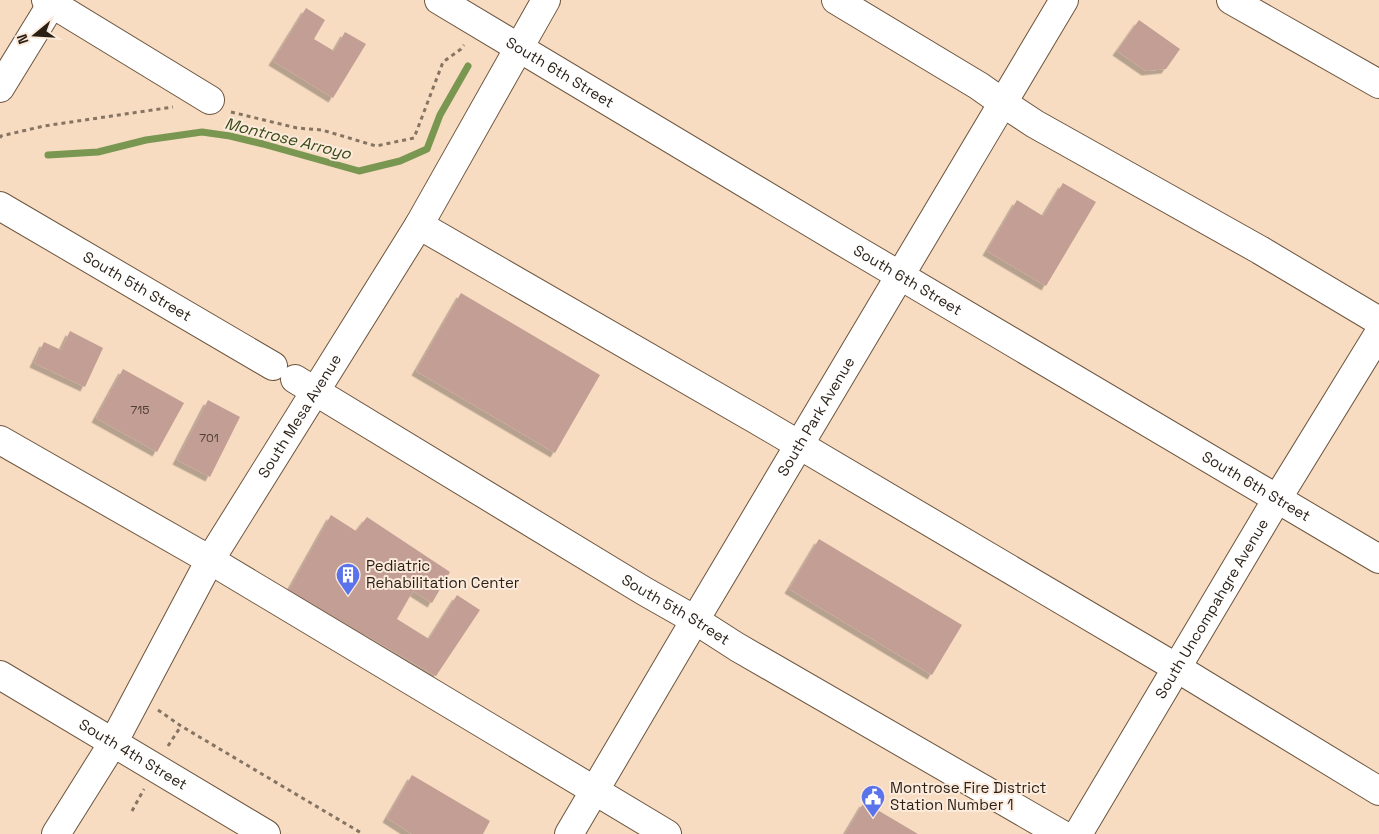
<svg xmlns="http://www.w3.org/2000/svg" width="1379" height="834" viewBox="0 0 1379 834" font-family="'Space Grotesk',sans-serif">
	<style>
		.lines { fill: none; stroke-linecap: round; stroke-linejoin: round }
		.stream { stroke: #7a9751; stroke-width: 7 }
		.building { fill: #c39e94; filter: url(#shadow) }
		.minor-casing { stroke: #6c553f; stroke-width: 30 }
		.path { stroke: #867463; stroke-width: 3; stroke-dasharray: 4 4; stroke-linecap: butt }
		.minor { stroke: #fff; stroke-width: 28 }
		.labels { text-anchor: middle; stroke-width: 4; stroke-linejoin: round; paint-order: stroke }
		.number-label { font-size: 12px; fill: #503f35 }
		.street-label { font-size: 15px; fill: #291f15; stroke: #fcebdc }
		.poi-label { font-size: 15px; fill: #291f15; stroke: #fcebdc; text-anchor: start }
		.water-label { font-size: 16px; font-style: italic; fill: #364a17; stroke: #fcebdc }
	</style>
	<defs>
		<filter id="shadow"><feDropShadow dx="-4.5" dy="4.5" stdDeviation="0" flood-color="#0004"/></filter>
	</defs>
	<rect width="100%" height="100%" fill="#f7dcc2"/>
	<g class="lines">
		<path class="stream" d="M48,155l50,-3 48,-12 56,-8 28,4 33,8 96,27 41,-10 27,-12 13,-34 28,-49"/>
	</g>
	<path class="building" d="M306,8l19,12 -11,19 20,12 11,-19 21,12 -33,54 -60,-37z
		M1139,20l41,29 -14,20 -20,2 -29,-20z
		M1063,183l33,19 -50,84 -59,-35 30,-51 26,16z
		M461,293l139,82 -45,78 -139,-82z
		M70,331l33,17 -18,39 -51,-24 10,-21 17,8z
		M123,369l61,34 -27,49 -61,-34z
		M208,400l32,17 -30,60 -33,-17z
		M331,515l25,16 11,-14 83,55 -18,31 -19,-12 -16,28 32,20 28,-44 23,15 -44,66 -71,-41 -9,9 -71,-47z
		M819,539l143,86 -30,50 -143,-86z
		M412,775l78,46 -7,13h-71l-25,-16z
		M864,802l54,32h-73z"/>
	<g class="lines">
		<defs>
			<g id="minor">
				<path d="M46,0l164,100"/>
				<path id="s1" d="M439,0l416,249 524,310"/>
				<path d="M836,0l143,86 24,17 32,21 225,126 119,71"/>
				<path d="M1231,0l148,84"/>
				<path d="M0,88l54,-88"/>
				<path id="s2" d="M0,206l273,160"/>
				<path d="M419,225l338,195 420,248 202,123"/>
				<path id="s3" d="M295,379l349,212 51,29 42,27 324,187"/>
				<path d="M0,440l210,120 457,274"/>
				<path id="s4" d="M0,675l266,159"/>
				<path id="s5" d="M56,834l57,-91 97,-183 209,-335 127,-225"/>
				<path id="s6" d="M569,834l126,-214 369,-620"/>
				<path id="s7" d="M1078,834l199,-335 102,-166"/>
			</g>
		</defs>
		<use href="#minor" class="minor-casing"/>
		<path class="path" d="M231,112l66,16 25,2 54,16 38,-8 29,-76 18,-13 3,-4
			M0,138l1,-2 43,-10 129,-19
			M158,710l23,16 182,108
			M168,746l13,-20
			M132,811l12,-22"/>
		<use href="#minor" class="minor"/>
	</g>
	<defs>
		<symbol id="building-pin" viewBox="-11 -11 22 30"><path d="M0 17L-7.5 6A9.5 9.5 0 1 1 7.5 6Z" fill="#5b73ea" stroke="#fcebdc"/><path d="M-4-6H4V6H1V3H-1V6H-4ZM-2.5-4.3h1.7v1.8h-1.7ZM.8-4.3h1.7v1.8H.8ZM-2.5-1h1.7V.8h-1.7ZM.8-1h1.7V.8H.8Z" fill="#fff"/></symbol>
		<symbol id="civic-pin" viewBox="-11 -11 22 30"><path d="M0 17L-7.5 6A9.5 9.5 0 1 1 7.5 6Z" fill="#5b73ea" stroke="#fcebdc"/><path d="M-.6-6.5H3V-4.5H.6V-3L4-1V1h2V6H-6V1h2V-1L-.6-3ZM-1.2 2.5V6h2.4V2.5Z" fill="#fff"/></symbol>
	</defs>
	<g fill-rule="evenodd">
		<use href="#building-pin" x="334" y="561" width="28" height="38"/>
		<use href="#civic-pin" x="859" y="783" width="28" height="38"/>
	</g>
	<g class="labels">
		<g class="number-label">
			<text x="140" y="414">715</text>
			<text x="209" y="442">701</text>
		</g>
		<g class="street-label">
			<text dy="5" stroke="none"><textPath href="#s1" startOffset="141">South 6th Street</textPath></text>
			<text dy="5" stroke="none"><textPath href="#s1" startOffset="546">South 6th Street</textPath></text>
			<text dy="5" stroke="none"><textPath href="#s2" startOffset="159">South 5th Street</textPath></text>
			<text dy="5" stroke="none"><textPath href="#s5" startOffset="484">South Mesa Avenue</textPath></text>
			<text dy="5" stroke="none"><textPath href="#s6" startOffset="485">South Park Avenue</textPath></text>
			<text dy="5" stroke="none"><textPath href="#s1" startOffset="951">South 6th Street</textPath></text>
			<text dy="5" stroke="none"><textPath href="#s7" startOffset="262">South Uncompahgre Avenue</textPath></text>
			<text dy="5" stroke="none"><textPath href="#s3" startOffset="445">South 5th Street</textPath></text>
			<text dy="5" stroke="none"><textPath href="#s4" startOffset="155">South 4th Street</textPath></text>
		</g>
		<g class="poi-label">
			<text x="366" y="571">Pediatric<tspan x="366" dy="17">Rehabilitation Center</tspan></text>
			<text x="890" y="793">Montrose Fire District<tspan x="890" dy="17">Station Number 1</tspan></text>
		</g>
		<g class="water-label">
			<text transform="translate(288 138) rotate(14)" y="6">Montrose Arroyo</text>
		</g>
	</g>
	<g transform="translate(35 35) rotate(252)" stroke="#fcebdc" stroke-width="4" paint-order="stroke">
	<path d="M0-4L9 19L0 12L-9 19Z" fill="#291f15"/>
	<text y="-8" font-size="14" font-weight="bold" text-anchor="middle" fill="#291f15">N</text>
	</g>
</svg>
